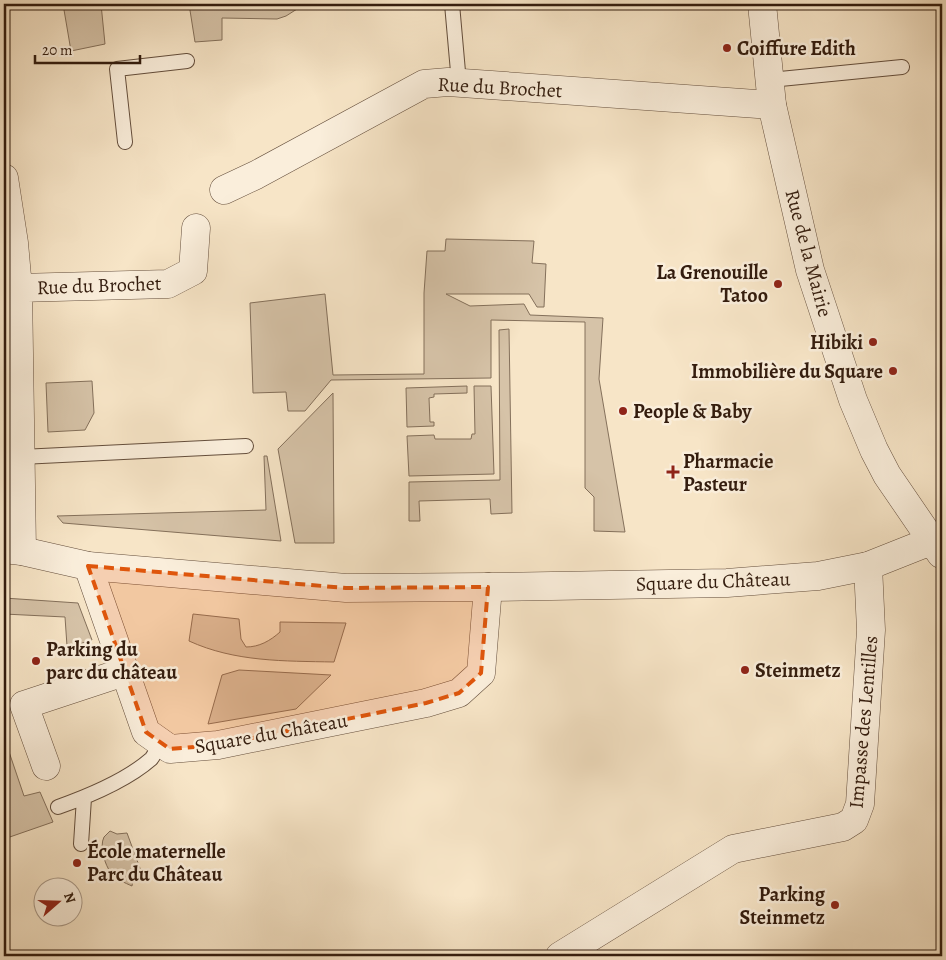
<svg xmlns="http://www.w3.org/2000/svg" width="946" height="960" viewBox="0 0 946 960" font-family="Alegreya,serif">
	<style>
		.green { fill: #d6c3a8; stroke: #84705b }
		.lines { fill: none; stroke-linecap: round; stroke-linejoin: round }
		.service-casing { stroke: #644e3c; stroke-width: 16 }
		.minor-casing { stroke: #644e3c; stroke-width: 29 }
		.tertiary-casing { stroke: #644e3c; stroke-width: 29 }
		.service { stroke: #faeedb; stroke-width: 14 }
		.minor { stroke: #faeedb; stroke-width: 28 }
		.tertiary { stroke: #faeedb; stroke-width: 28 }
		.marked { fill: #df560c; fill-opacity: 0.2; stroke: #df560c; stroke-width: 4; stroke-dasharray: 10 6; stroke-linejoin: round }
		.poi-dot { fill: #8f2418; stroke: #faeedb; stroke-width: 2 }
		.labels { text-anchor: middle; stroke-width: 5; stroke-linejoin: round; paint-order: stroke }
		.poi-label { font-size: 20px; font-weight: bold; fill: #331c0e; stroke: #faeedb; text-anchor: start }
		.street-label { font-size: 20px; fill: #331c0e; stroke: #faeedb }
	</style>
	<rect width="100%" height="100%" fill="#f7e5c7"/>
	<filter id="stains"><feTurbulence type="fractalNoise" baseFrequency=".004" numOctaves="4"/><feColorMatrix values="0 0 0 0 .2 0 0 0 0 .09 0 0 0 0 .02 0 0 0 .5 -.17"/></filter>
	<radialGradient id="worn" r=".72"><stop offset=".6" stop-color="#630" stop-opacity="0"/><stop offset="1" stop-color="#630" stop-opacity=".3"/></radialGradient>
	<path class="green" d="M63,4h38l4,40 -34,7z
		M189,4h116l-19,12 -9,3 -55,-1v22l-27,2z
		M446,239l88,2 -2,22 14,1 -2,43h-7l-8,-13h-83l24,12 54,-2 6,11 73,3 -4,61 26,153 -31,-1v-34l-9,-9v-166l-94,-2v58l-160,2 -26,31h-17l-2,-19 -33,1 -3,-90 75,-9 8,81 91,-1v-81l3,-42h18z
		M509,329l3,184 -21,1 -1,-15 -71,2 1,20h-11v-39l91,-2 -1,-150z
		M92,381l2,32 -9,17 -37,2 -2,-49z
		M467,386v7l-33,1v3l-5,1 1,24h4v4l-27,1 -1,-39z
		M474,386h17l3,88 -85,2 -2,-40 27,-1 1,4h36l1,-5h3z
		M333,393l1,150h-39l-17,-94z
		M264,456h3l14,85 -218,-18 -6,-7 209,-6z
		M4,598l74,5 14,37 -19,6h-6l-2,-29 -61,-3z
		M193,614l46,5 2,20 5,8c13,0 24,-6 34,-15v-10l66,1 -12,39c-50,-1 -99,0 -145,-21z
		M239,670l92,5 -35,34 -88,15 14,-49z
		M4,737l20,59 16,-4 13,30 -49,17z
		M110,831l7,3 10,-1 14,38c-6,4 -8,7 -9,15 -7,-3 -16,-7 -21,-13 -6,-8 -12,-26 -7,-36 2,-2 4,-4 6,-6z"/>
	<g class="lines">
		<defs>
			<path id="service" d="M452,4l7,79
				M770,80l132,-13
				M125,142l-8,-73 70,-8
				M21,457l225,-11
				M58,807c31,-11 68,-26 93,-48 4,-4 6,-12 8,-17
				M81,844l3,-46"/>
			<path id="minor" d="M4,178l10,65 4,45 4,263
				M224,190l32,-15 168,-91 24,-2 324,23
				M18,288l150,-4 25,-13 3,-43
				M88,566l58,166 24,17 48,-4 208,-42 33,-10 22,-20 7,-86
				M46,766l-22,-61 100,-33
				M560,956l173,-107 110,-22 11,-7 6,-16 11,-174 -3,-64"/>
			<path id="tertiary" d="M762,4l10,101 38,165 43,130 21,50 13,25 54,79
				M4,549l18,2 66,15 258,22 142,-1 239,-4 91,-7 50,-10 63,-25"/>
		</defs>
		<use href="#service" class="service-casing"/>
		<use href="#minor" class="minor-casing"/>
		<use href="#tertiary" class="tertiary-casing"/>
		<use href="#service" class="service"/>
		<use href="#minor" class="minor"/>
		<use href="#tertiary" class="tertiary"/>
	</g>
	<path class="marked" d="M88,566l258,22 142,-1 -7,86 -22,20 -33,10 -208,42 -48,4 -24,-17z"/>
	<g class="poi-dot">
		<circle cx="727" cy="48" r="5"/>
		<circle cx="778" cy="284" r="5"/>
		<circle cx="873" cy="342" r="5"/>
		<circle cx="893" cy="371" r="5"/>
		<circle cx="623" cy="411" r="5"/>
		<path d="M670.5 464.5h5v5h5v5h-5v5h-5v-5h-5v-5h5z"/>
		<circle cx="36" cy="661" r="5"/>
		<circle cx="745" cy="670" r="5"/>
		<circle cx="77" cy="863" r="5"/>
		<circle cx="835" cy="905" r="5"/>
	</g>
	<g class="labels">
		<g class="poi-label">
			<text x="737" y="55">Coiffure Edith</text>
			<text x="768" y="279" text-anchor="end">La Grenouille<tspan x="768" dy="23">Tatoo</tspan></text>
			<text x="863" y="349" text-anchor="end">Hibiki</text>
			<text x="883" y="378" text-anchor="end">Immobilière du Square</text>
			<text x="633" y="418">People &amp; Baby</text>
			<text x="683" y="468">Pharmacie<tspan x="683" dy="23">Pasteur</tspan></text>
			<text x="46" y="656">Parking du<tspan x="46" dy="23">parc du château</tspan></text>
			<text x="755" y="677">Steinmetz</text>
			<text x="87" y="858">École maternelle<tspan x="87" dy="23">Parc du Château</tspan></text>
			<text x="825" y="901" text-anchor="end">Parking<tspan x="825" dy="23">Steinmetz</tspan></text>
		</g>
		<g class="street-label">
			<text transform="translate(500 87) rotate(3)" y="7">Rue du Brochet</text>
			<text transform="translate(809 253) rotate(75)" y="7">Rue de la Mairie</text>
			<text transform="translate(99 285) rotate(-2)" y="7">Rue du Brochet</text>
			<text transform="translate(713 581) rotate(-2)" y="7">Square du Château</text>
			<text transform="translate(863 722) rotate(-85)" y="7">Impasse des Lentilles</text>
			<text transform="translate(271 733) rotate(-10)" y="7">Square du Château</text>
		</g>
	</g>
	<rect width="946" height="960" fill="none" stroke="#f7e5c7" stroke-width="20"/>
	<rect x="5" y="5" width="936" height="950" fill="none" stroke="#331c0e" stroke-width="2.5"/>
	<rect x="10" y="10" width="926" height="940" fill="none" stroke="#331c0e"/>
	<g transform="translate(58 902) rotate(70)"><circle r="24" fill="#faeedb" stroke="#aa9a89"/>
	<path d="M0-4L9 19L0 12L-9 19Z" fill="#8f2418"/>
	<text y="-8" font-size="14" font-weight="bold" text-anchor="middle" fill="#331c0e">N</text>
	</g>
	<path d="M35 55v8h105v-8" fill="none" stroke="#331c0e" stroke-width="2.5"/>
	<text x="42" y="55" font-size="15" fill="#331c0e" stroke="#faeedb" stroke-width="4" paint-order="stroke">20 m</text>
	<rect width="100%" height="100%" filter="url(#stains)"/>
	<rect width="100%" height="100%" fill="url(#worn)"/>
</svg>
